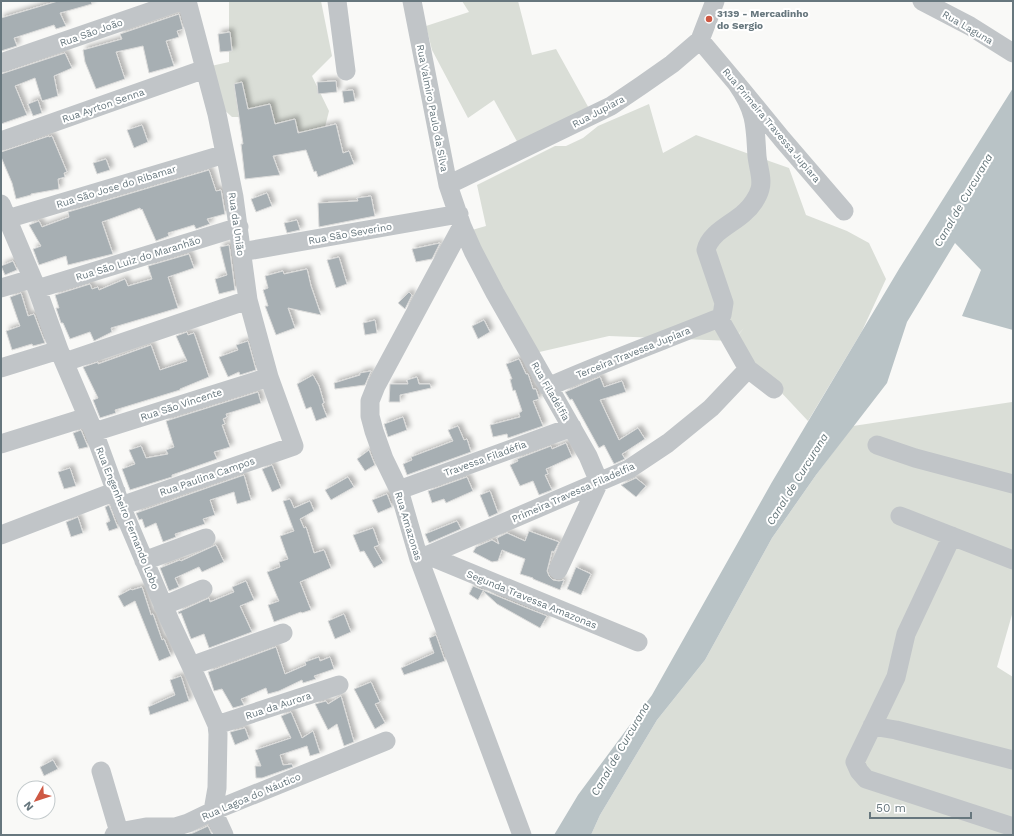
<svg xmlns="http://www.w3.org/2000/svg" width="1014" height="836" viewBox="0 0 1014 836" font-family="'Work Sans',sans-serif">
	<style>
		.green { fill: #daded7 }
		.water { fill: #b9c3c6 }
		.building { fill: #a7afb3; stroke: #dbdbda; filter: url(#shadow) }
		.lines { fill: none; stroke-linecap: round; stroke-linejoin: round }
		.minor { stroke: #c1c5c8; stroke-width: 19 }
		.poi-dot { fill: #ce5843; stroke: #fff; stroke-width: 1.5 }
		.labels { text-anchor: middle; stroke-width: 4; stroke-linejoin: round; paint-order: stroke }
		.poi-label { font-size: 10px; font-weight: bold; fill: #67777e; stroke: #fff; text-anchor: start }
		.street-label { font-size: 10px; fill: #67777e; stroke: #fff }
		.water-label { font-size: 11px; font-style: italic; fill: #637478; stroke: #fff }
	</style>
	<defs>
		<filter id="shadow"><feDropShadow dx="3.5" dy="-3.5" stdDeviation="2" flood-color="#0004"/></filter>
	</defs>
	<rect width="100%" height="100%" fill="#f9f9f7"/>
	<path class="green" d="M229,1h92l11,55 -20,20 17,35 -4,16 -24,6 -10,-13 -30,6 -3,-9h-26l-13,-12 -8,-39 18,-4z
		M462,1h56l14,54 24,-6 35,63 -72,33 -25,-45 -26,18 -36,-68 -6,-24 43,-14z
		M649,104l14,49 33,-18 93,33 17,47 41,16 22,12 17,36 -24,52 -54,90 -75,-80 11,-13 -12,13 -123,-5 -74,17 -63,-123 14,-4 -9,-41 78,-39h11l17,-8 15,-12z
		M1012,402l1,1v208l-16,56 16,10v158h-422l9,-20 57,-95 48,-60 67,-122 44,-63 37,-49z"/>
	<path class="water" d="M1013,88v242l-51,-14 19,-46 -26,-27 -48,79 -20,61 -71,92 -44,63 -67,122 -48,60 -57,95 -9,20h-37l24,-40 74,-100 120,-213 127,-213z"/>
	<path class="building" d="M58,1h33l1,3 -32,9 6,13 -10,3 -2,-4 -40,13 3,8 -16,5v-33z
		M179,14l4,15 -6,2 2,6 -13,4 8,25 -25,7 -6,-27 -27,6 9,27 -29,10 -11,-27 -2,-12 39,-11 -2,-5z
		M230,32l2,19 -12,1 -2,-18z
		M65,53l7,15 -18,8 4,20 -16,5 -7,-23 -20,8 12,29 -26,9v-50z
		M336,81l1,11 -19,2 -1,-12z
		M242,82l6,27 22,-5 5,20 20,-5 3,14 38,-9 7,29 6,-2 5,13 -36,13 -2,-6 -2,1 -8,-22 -33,6 7,19 -35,4 -4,-35h2l-9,-60z
		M353,90l2,11 -11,2 -2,-12z
		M38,100l4,13 -9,3 -5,-12z
		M142,125l6,17 -14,6 -7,-18z
		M49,136v1l3,-1 15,36 -3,1 1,4 -7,2 1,10 -28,5v1l-15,4 -4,-16 -11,-26v-5z
		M106,159l4,11 -13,4 -4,-11z
		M209,170l7,21 5,-1 4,24 -18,5 3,5 -14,5 -2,-4 -26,8 1,3 -13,5 -14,-32 -1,1 -1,-2 -38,14 11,32 -45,11 -2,-9 -27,9 -6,-16 8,-3 -12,-21 10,-4 3,6 27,-10 -1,-5z
		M267,193l5,13 -16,6 -5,-13z
		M371,196l4,20 -56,11 -1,-24 40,-2 -1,-3z
		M297,220l3,10 -13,3 -3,-10z
		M440,243l-8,16 -16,3 -4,-13z
		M229,245l6,45 -16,4 -4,-15 12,-4 -7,-28z
		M189,254l5,14 -26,9 10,31 -67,20 1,4 -18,9 -4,-9 -20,7 -7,-16h-2l-5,-15h3l-4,-13 35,-11 2,5 6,-2 1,3 26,-11 3,7 24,-7 -4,-13z
		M339,257l8,27 -11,4 -9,-28z
		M13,261l4,9 -12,5 -4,-9z
		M307,269l4,17 10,29 -33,-7 7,20 -19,7 -11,-29h3l-5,-16 5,-2 -3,-12 18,-5 1,3z
		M409,292l3,3 -7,14 -7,-6z
		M21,293l7,23 6,-2 11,29 -12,3 -1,-2 -20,6 -6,-19 14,-5 -10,-29z
		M375,320l2,13 -12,2 -2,-12z
		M484,320l6,12 -12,7 -6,-13z
		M187,332l1,3 6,-2 15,44 -29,12v1l-65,20 1,3 -16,5 -7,-18 5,-2 -15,-31 15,-5v2l53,-19 9,25 27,-9 -11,-25z
		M248,341l8,29 -16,5 -1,-3 -11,5 -9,-20 19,-7 -2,-5z
		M519,359l7,15h2l5,15h3l3,10 -6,2 10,25 -35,12 -1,-4 -14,3 -3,-12 30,-8 -1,-4 3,-2 -7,-21 -2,1 -3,-12h2l-6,-15z
		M371,371l-6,14 -30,4 -1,-6 26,-8v-2z
		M313,375l6,11 5,17 -2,1 5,13 -11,4 -5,-14 -5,2 -9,-25z
		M417,377l2,7h11l1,4 -31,7v7h-11l1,-18h18l-1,-4z
		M600,377l4,10 18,-6 4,11 -26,8 19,40 19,-12 7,11 -23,15 3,5 -11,5 -10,-19 -5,3 -27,-49 -2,1 -5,-8z
		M258,392l3,11 -35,11 1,3 -4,2 2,5 -3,1 8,22 -16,5 3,7 -45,16v2l-42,13 -8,-21 13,-5 -6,-14 12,-4 5,12 22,-4 -2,-4 8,-3 -8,-26z
		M403,417l4,13 -19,7 -4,-13z
		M458,426l6,14 3,-1 4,13 -64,23 -4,-11 9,-4 -1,-3 42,-16 -5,-11z
		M81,430l7,17 -9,2 -6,-16z
		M566,443l6,14 -26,12 2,5 -3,1 7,15 -13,5 -6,-14 -13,5 -10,-21 8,-4 -1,-2 34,-13 1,3z
		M369,450l6,15 -10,6 -8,-12z
		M272,465l9,23 -9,4 -10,-23z
		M70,468l6,18 -12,3 -6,-17z
		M244,475l7,25 -14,4 -3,-12 -24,8 5,15 -12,4 2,5 -30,10 1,3 -13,5 -7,-19 -11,5 -3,-9 -3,1 -3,-7z
		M348,477l6,10 -23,13 -6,-10z
		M467,477l6,14 -27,12 -2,-4 -12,4 -4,-12z
		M636,478l10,8 -10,11 -15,-12z
		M490,491l8,22 -9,4 -9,-22z
		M387,494l5,13 -14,6 -6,-13z
		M290,499l4,9 16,-7 4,10 -14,8 4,9 2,-1 8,26 10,-3 7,18 -31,14 11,28 -9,3 -1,-1 -27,10 -6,-17 11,-4 -12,-29 13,-5 -1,-5 9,-3 -8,-23 14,-5 -11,-30z
		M109,505l9,23 -9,3 -3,-8 4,-2 -5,-14z
		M78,517l5,16 -12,4 -5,-15z
		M457,521l4,8 -32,14 -4,-9z
		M373,528l6,17 -5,2 9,16 -9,5 -10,-17 -4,1 -7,-17z
		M529,531l30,11 -5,10 -2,-1 -5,20 2,5 4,4 6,1 5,-1 -4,10 -27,-11v-1l-13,-4 5,-15 -23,-9 -4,11 -6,1 -19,-10 3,-5 16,-7 7,4 -2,-6 10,-5 18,8z
		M216,545l8,17 -22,10 -3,-5 -24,11 4,9 -10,4 -9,-23 20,-8 1,1z
		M576,567l15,7 -10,21 -14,-6z
		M246,581l8,19 -14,6 12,26 -43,16 -5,-14 -13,5 -10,-26 -2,1 -1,-2 31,-14 1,4 24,-10 -2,-5z
		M473,586l51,21 23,9 -7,12 -43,-24 -14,-13 -5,9 -9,-6z
		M142,587l9,28 2,-1 9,26 2,-1 7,17 -12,5 -24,-60 -11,6 -6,-11 13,-7 1,1z
		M344,614l7,18 -16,7 -7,-18z
		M436,635l9,26 -41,14 -3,-7 33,-15 -5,-15z
		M276,647l9,27 21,-9 -1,-3 14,-5 1,4 10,-4 4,12 -20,7 2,3 -13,4 -1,-3 -23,11 -11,3 -2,-6 -25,11 3,6 -11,3 -11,-19 -8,2 -6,-19z
		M181,676l8,25 -39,14 -2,-8 27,-12 -5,-15z
		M371,682l9,20 -5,2 10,19 -10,6 -21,-40z
		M341,696l13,46 -10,4 -7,-22 -9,6 -13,-26 11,-3 2,3z
		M291,712l11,26 11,-7 7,22 -10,3 -3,-10 -27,9 3,10 9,-1 1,3 -31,11h-6l-1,-12h6l-6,-16 36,-12 -10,-22z
		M245,728l4,11 -14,6 -5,-13z
		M53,760l5,9 -14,7 -4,-9z
		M208,826l4,9h-26l7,-2z"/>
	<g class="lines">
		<path class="minor" d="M337,1l9,70
			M412,1l36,184 14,41 11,25 22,42 93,163 11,26 -41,88
			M922,1l48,25 43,27
			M700,40l37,44 45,55 62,72
			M1,63l180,-62
			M1,141l204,-72
			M448,185l163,-79 31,-21 30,-21 28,-24 15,-39
			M1,204l36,85 22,61 35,82 27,74 49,115 21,45 26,59 1,9 -1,54 -4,23 11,24
			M7,219l218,-65
			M462,226l-86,160 -6,15v15l4,15 10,28 15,31 20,69 103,276
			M241,252l218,-38
			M1,288l30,-9
			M37,289l202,-62
			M719,318l29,51 26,20
			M65,362l183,-62
			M1,368l58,-18
			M548,387c56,-25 114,-46 171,-69l3,-3 2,-12 -18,-53c4,-18 27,-26 39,-38 6,-5 13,-15 15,-23 3,-10 -2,-22 -3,-33 -1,-13 -1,-27 -4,-39 -3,-13 -9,-23 -16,-33
			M94,432l175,-55
			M1,444l86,-27
			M877,445l38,13 98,26
			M399,490l173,-63
			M121,506l173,-60 -25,-69 -21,-77 -14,-103 -17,-83 -30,-113
			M900,516l113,44
			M1,535l115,-44
			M952,536l-46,98 -10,43 -41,85 4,9 7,8 147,48
			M427,555l211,87
			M419,559l210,-90 39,-26 43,-35 37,-39
			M144,561l62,-23
			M163,606l40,-17
			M191,666l92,-33
			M217,725l122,-40
			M872,726l24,4 117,30
			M101,771l18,61
			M114,835l5,-3 27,-5h29l13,-4 25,-12 173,-70"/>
	</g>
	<circle class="poi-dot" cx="709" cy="19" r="4"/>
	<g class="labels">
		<g class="poi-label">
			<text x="717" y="17">3139 - Mercadinho<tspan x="717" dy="12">do Sergio</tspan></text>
		</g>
		<g class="street-label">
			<text transform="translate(968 27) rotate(30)" y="4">Rua Laguna</text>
			<text transform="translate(91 32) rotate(-19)" y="4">Rua São João</text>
			<text transform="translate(103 105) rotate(-19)" y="4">Rua Ayrton Senna</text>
			<text transform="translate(433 108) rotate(79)" y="4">Rua Valmiro Paulo da Silva</text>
			<text transform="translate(598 111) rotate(-28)" y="4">Rua Jupiara</text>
			<text transform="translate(772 125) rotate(50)" y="4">Rua Primeira Travessa Jupiara</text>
			<text transform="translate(116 186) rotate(-17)" y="4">Rua São Jose do Ribamar</text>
			<text transform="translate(237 224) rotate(82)" y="4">Rua da União</text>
			<text transform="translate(350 233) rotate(-10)" y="4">Rua São Severino</text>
			<text transform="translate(138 258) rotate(-17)" y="4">Rua São Luiz do Maranhão</text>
			<text transform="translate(633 352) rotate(-22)" y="4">Terceira Travessa Jupiara</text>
			<text transform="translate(551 391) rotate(60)" y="4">Rua Filadélfia</text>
			<text transform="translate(181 404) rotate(-18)" y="4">Rua São Vincente</text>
			<text transform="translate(485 458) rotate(-20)" y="4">Travessa Filadéfia</text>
			<text transform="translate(207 476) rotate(-19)" y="4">Rua Paulina Campos</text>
			<text transform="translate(573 492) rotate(-24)" y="4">Primeira Travessa Filadelfia</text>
			<text transform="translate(128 518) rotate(68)" y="4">Rua Engenheiro Fernando Lobo</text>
			<text transform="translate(409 526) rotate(73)" y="4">Rua Amazonas</text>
			<text transform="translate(532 599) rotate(22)" y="4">Segunda Travessa Amazonas</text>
			<text transform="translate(278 705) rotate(-18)" y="4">Rua da Aurora</text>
			<text transform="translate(251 796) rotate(-23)" y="4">Rua Lagoa do Náutico</text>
		</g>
		<g class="water-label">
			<text transform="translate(963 200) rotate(-60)" y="4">Canal de Curcurana</text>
			<text transform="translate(797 479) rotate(-58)" y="4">Canal de Curcurana</text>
			<text transform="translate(620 749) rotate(-60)" y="4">Canal de Curcurana</text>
		</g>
	</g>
	<rect width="1014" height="836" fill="none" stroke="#67777e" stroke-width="4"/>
	<g transform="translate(36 800) rotate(231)"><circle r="19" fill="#ffffff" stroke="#c2c9cb"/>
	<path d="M0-3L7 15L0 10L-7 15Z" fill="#ce5843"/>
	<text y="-6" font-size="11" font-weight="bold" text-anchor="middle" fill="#67777e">N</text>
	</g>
	<path d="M870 812v6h101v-6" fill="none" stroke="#67777e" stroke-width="2"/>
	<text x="876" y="812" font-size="12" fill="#67777e" stroke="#ffffff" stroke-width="3" paint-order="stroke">50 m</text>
</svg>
